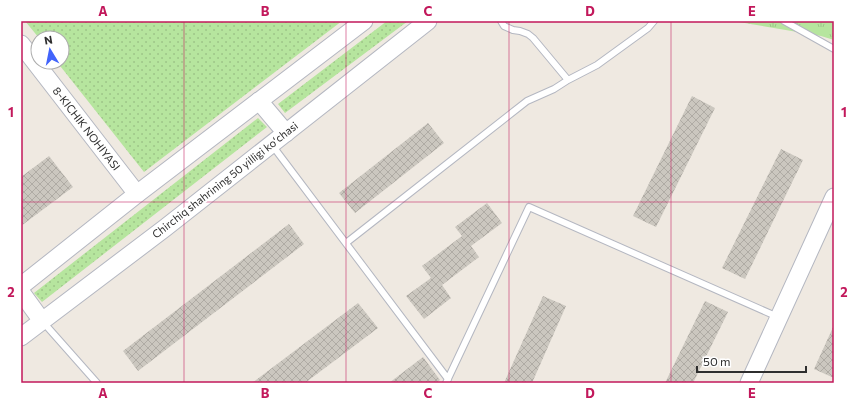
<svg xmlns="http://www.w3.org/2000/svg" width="855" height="404" viewBox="0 0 855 404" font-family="Commissioner,sans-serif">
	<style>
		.grass { fill: url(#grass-dots) }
		.park { fill: url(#park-tufts) }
		.building { fill: url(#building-cross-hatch) }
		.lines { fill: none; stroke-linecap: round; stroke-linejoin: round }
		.lane-casing { stroke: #b4b7c1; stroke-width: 8 }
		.secondary-casing { stroke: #b4b7c1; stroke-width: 19 }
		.lane { stroke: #fff; stroke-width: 6 }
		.secondary { stroke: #fff; stroke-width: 17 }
		.grid { fill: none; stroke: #c2185b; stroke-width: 1; stroke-opacity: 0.55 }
		.labels { text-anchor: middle; stroke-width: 4; stroke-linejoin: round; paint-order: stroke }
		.street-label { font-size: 11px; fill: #2e2e2e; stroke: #fff }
		.neatline { fill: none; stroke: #c2185b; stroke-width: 1.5 }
		.grid-label { font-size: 13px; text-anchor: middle; font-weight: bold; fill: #c2185b }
	</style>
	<defs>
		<pattern id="grass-dots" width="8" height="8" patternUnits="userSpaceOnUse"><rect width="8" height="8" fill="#b6e59e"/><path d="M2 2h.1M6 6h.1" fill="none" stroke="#9dc588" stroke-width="1.8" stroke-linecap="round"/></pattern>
		<pattern id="park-tufts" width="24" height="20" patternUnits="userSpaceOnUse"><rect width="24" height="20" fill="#b6e59e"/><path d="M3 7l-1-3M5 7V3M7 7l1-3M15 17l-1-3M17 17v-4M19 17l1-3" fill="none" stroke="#9dc588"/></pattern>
		<pattern id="building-cross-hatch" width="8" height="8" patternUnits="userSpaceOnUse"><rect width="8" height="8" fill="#cbc7bf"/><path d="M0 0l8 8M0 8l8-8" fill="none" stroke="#afaba4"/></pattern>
	</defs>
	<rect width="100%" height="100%" fill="#efe9e1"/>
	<path class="grass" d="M25,21h317l-198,151 -87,-110h5v-24h-23z
		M387,21h21l-123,92 -7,-9z
		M258,118l9,9 -225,175 -8,-9z"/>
	<path class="park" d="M733,21h101v19l-13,-4z"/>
	<path class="building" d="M692,96l23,12 -59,119 -23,-11z
		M428,123l16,20 -89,70 -16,-20z
		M781,149l22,11 -58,119 -23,-11z
		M49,156l24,31 -52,39v-49z
		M487,203l15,20 -31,23 8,11 -37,28 9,13 -27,21 -18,-23 25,-18 -9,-12 40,-30 -7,-9z
		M289,224l15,20 -166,127 -15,-20z
		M543,296l23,10 -34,77h-28z
		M705,301l23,11 -35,71h-28z
		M358,303l20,25 -73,55h-53z
		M834,325v53l-20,-9z
		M423,357l17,23 -4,3h-47z"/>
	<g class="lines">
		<defs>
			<path id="lane" d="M501,21l3,5 9,4 7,1 8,3 5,4 35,42
				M784,21l50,28
				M272,145l176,234
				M346,243l181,-142 27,-12 14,-9 29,-15 51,-37 6,-7
				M43,322l54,61
				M446,383l83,-176 249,110"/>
			<g id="secondary">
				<path id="s1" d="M21,44l116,150"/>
				<path d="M259,101l27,32"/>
				<path d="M21,286l116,-92 227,-173"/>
				<path d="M21,292l21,29"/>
				<path d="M21,337l144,-109 263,-207"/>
				<path d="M749,383l85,-186"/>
			</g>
		</defs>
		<use href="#lane" class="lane-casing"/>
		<use href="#secondary" class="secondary-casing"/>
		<use href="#lane" class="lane"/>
		<use href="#secondary" class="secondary"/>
	</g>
	<path class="grid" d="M184,21v362M346,21v362M509,21v362M671,21v362M21,202h813"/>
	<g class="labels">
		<g class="street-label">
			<text dy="4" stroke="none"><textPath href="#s1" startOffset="107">8-KICHIK NOHIYASI</textPath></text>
			<text transform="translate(225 180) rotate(-38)" y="4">Chirchiq shahrining 50 yilligi koʻchasi</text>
		</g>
	</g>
	<rect width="855" height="404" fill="none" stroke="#ffffff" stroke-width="44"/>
	<g transform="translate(50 50) rotate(350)"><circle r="19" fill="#ffffff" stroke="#ababab"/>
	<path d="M0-3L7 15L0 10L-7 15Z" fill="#4264fb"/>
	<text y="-6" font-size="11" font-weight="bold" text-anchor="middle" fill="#2e2e2e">N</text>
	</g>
	<path d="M697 366v6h109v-6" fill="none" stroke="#2e2e2e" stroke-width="2"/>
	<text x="703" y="366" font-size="12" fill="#2e2e2e" stroke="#ffffff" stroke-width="3" paint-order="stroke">50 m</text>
	<rect x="22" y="22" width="811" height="360" class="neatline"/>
	<g class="grid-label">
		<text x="103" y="16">A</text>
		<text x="265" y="16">B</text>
		<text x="428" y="16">C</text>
		<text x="590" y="16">D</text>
		<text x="752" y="16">E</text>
		<text x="11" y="117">1</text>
		<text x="844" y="117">1</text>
		<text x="11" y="297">2</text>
		<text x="844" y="297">2</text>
		<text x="103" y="398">A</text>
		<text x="265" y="398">B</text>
		<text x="428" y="398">C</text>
		<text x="590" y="398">D</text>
		<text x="752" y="398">E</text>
	</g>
</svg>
